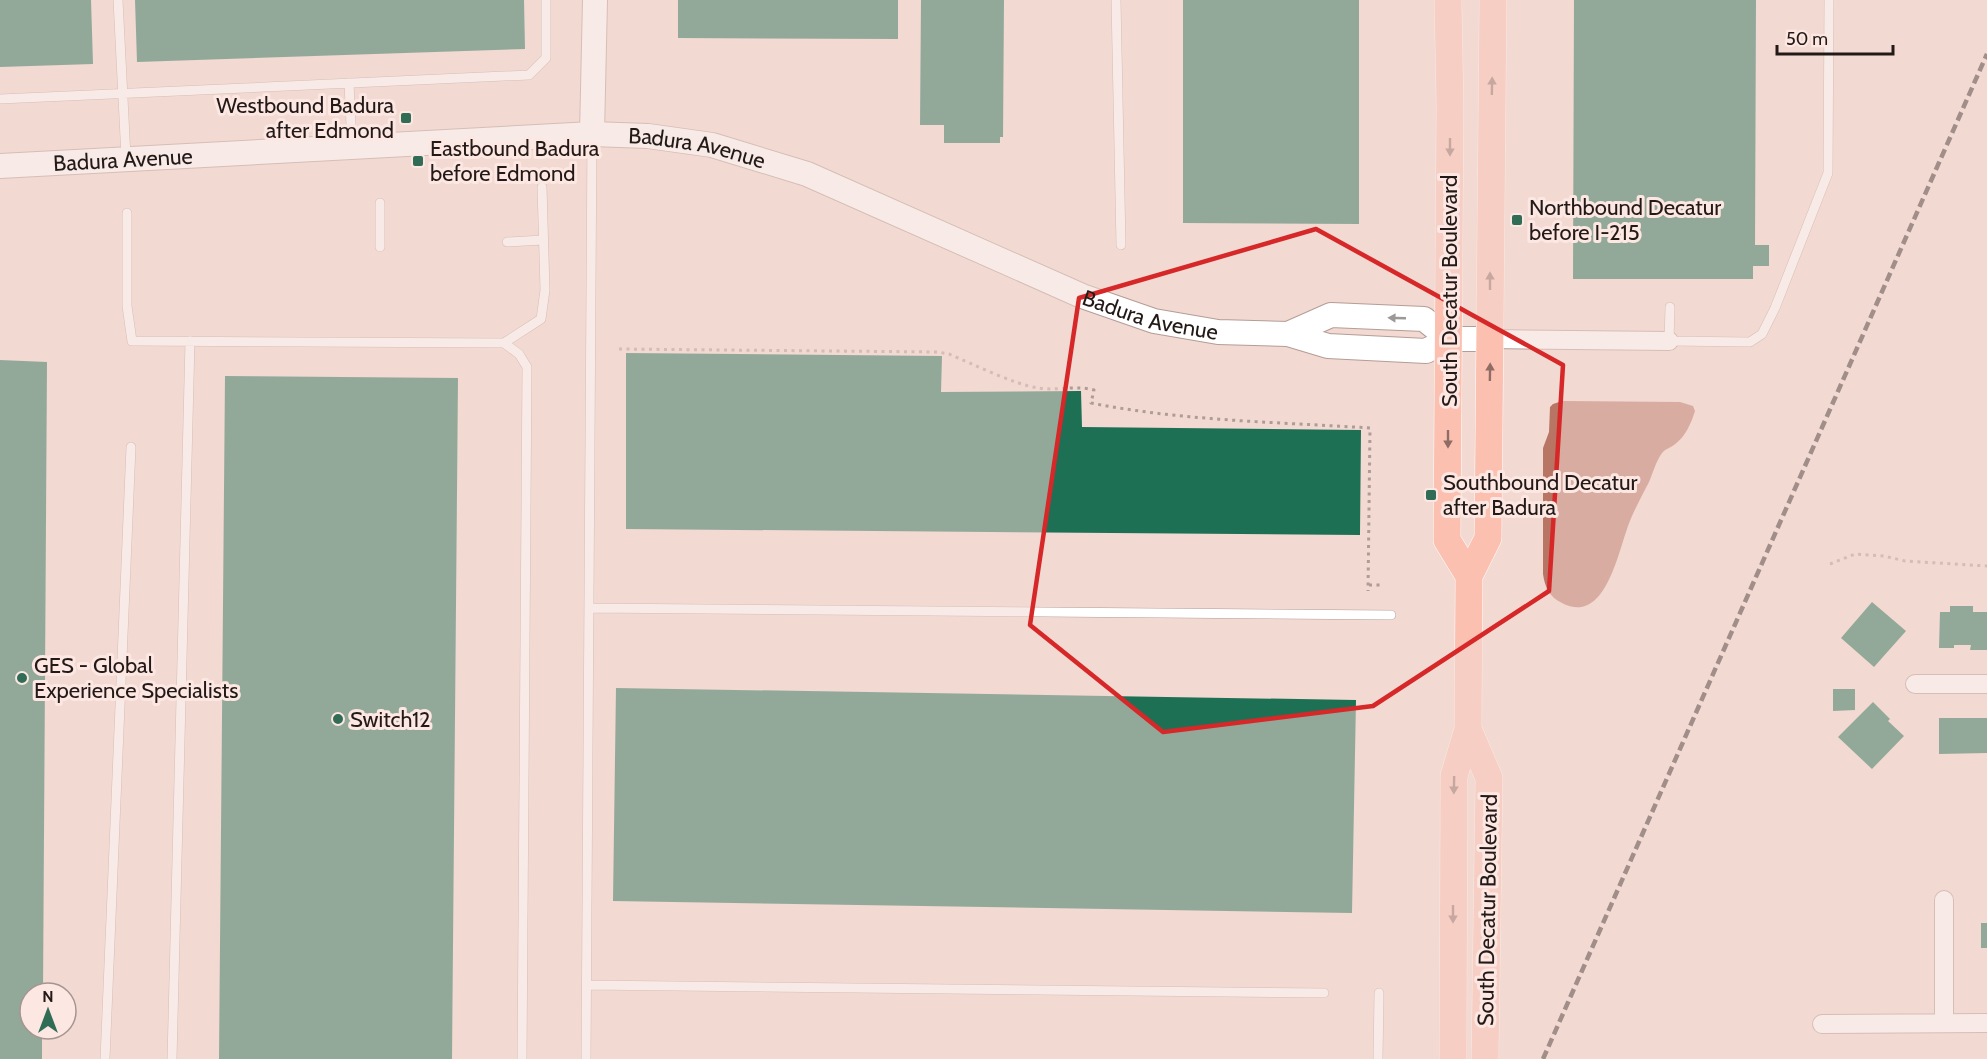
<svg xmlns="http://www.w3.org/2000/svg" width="1987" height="1059" viewBox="0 0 1987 1059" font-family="Cabin,sans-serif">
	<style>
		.water { fill: #b97564 }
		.building { fill: #1e7055 }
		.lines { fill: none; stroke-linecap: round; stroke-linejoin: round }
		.lane-casing { stroke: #b49d96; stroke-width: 10 }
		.street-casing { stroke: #b49d96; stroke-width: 20 }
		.secondary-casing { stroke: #b49d96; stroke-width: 26 }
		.primary-casing { stroke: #fff; stroke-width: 28 }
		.path { stroke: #b09c96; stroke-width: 3; stroke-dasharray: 3 4.5; stroke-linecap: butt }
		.lane { stroke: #fff; stroke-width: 9 }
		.street { stroke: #fff; stroke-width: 18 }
		.secondary { stroke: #fff; stroke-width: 24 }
		.primary { stroke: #fcc0b1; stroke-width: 27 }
		.rail { stroke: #3e3330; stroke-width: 4.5; stroke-dasharray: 9 4.5; stroke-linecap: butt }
		.oneway { fill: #906d64 }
		.oneway2 { fill: #9c9897 }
		.marked { fill: none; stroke: #d62828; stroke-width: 4.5; stroke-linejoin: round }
		.poi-dot { fill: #316c56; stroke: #fce7e2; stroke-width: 2 }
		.labels { text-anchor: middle; stroke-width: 6; stroke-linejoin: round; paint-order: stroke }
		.poi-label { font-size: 22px; fill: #231a18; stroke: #fce7e2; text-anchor: start }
		.street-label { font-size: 22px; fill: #231a18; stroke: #fce7e2 }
	</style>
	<rect width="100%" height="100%" fill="#f2d9d2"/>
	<path class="water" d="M1562,401l118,1 13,4 2,5c-4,13 -10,26 -21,34 -4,3 -9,4 -12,8 -6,8 -9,20 -13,29 -8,16 -18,33 -23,50 -9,26 -23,93 -64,71 -13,-6 -17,-16 -19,-29v-126l6,-16 1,-25 3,-3z"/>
	<path class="building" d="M0,0h91l2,64 -93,3z
		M135,0h389l1,49 -388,13z
		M678,0h220v39l-220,-1z
		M921,0h83l-1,137h-3v6h-56v-18h-24z
		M1183,0h176v224l-176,-1z
		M1574,0h182l-1,245h14v21h-16v13h-180z
		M626,353l316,3 -1,36 140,-1 1,36 279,3 -1,105 -734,-6z
		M0,360l47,2 -4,631h-13v36h12v30h-42z
		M225,376l233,2 -6,681h-233z
		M1872,602l34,29 -32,36 -33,-29z
		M1950,606h23v6h14v38h-17l1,-5h-17v3h-15l1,-36h10z
		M616,688l740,12 -4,213 -739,-12z
		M1833,689h22v21l-22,1z
		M1873,702l17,17 -2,2 16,15 -32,33 -34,-32z
		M1939,718h48v35l-48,1z
		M1981,923h6v25h-6z"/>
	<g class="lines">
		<defs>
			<path id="lane" d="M118,0l8,157
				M1116,0l5,245
				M349,83l3,63
				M0,99l529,-24 17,-17v-58
				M380,203v44
				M127,213v93l5,35 372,2 15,11 8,13 -5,692
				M507,242l36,-2
				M1670,307l-1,34 81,1 12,-8 13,-26 53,-135 1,-173
				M504,343l37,-24 4,-29 -3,-103
				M589,608l802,7
				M587,985l737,8
				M105,1059l26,-612
				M172,1059l18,-718
				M586,1059l6,-925
				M1378,1059l1,-66"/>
			<path id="street" d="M1490,339l179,2
				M1915,684h72
				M1944,1023v-123
				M1822,1024l165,-1"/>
			<g id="secondary">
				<path d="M592,134l3,-134"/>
				<path id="s1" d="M0,166l592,-32 56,2 64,9 95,29 275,122 72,25 64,11 70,2 40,12 98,5 23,-12h41"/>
				<path d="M1288,334l43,-19 93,4 25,20"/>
			</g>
			<path id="primary" d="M1448,0l2,106 -3,434 22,36
				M1468,729l21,49 -4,281
				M1453,1059l1,-283 14,-47 1,-153 19,-38 5,-538"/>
		</defs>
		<use href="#lane" class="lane-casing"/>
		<use href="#street" class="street-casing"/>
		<use href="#secondary" class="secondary-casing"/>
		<use href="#primary" class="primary-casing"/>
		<path class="path" d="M619,349l319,3 11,2c24,10 64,30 89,34 19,3 38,-3 56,2l-3,13c92,18 186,19 279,25l-2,163
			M1830,564l25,-10 29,2 21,5 82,5
			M1369,585h13"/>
		<use href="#lane" class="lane"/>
		<use href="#street" class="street"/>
		<use href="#secondary" class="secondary"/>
		<use href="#primary" class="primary"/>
		<path class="rail" d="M1543,1059l444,-1005"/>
	</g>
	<defs><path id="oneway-solid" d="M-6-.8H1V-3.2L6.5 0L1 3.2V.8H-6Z" transform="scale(1.5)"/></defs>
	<g class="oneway">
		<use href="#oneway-solid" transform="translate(1492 86) rotate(-89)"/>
		<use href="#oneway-solid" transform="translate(1450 147) rotate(90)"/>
		<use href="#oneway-solid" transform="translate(1490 281) rotate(-90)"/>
		<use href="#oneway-solid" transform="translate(1490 372) rotate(-89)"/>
		<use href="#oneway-solid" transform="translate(1448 439) rotate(90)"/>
		<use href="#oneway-solid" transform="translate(1454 785) rotate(91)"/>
		<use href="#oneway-solid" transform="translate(1453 914) rotate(90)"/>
	</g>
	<use class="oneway2" href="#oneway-solid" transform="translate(1397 318) rotate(-178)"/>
	<path d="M0 0H1987V1059H0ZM1316,229l247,136 -14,226 -176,115 -210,26 -133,-107 49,-327z" fill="#f2d9d2" fill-opacity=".55" fill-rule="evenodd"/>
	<path class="marked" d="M1316,229l247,136 -14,226 -176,115 -210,26 -133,-107 49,-327z"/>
	<g class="poi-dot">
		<rect x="400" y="112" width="12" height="12" rx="3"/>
		<rect x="412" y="155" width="12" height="12" rx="3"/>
		<rect x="1511" y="214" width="12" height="12" rx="3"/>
		<rect x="1425" y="489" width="12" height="12" rx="3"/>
		<circle cx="22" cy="678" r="6"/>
		<circle cx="338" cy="719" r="6"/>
	</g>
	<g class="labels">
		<g class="poi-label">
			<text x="394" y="113" text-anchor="end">Westbound Badura<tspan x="394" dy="25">after Edmond</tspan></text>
			<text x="430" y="156">Eastbound Badura<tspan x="430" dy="25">before Edmond</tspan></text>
			<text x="1529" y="215">Northbound Decatur<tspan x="1529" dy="25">before I-215</tspan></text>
			<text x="1443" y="490">Southbound Decatur<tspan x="1443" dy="25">after Badura</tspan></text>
			<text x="34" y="673">GES - Global<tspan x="34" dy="25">Experience Specialists</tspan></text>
			<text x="350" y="727">Switch12</text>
		</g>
		<g class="street-label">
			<text dy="8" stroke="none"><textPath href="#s1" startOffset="699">Badura Avenue</textPath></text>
			<text dy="8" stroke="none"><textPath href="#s1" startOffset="123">Badura Avenue</textPath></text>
			<text transform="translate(1449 291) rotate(-90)" y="8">South Decatur Boulevard</text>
			<text dy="8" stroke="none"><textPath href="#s1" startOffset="1185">Badura Avenue</textPath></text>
			<text transform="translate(1487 910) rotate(-89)" y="8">South Decatur Boulevard</text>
		</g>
	</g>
	<g transform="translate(48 1011)"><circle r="28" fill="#fce7e2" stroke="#a59591" stroke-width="1.5"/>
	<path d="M0-4.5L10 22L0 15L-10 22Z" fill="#316c56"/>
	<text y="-9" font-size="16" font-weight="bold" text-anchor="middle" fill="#231a18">N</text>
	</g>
	<path d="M1777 45v9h116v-9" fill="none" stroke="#231a18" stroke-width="3"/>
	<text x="1786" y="45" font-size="18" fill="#231a18" stroke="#fce7e2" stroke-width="4.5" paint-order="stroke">50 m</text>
</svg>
